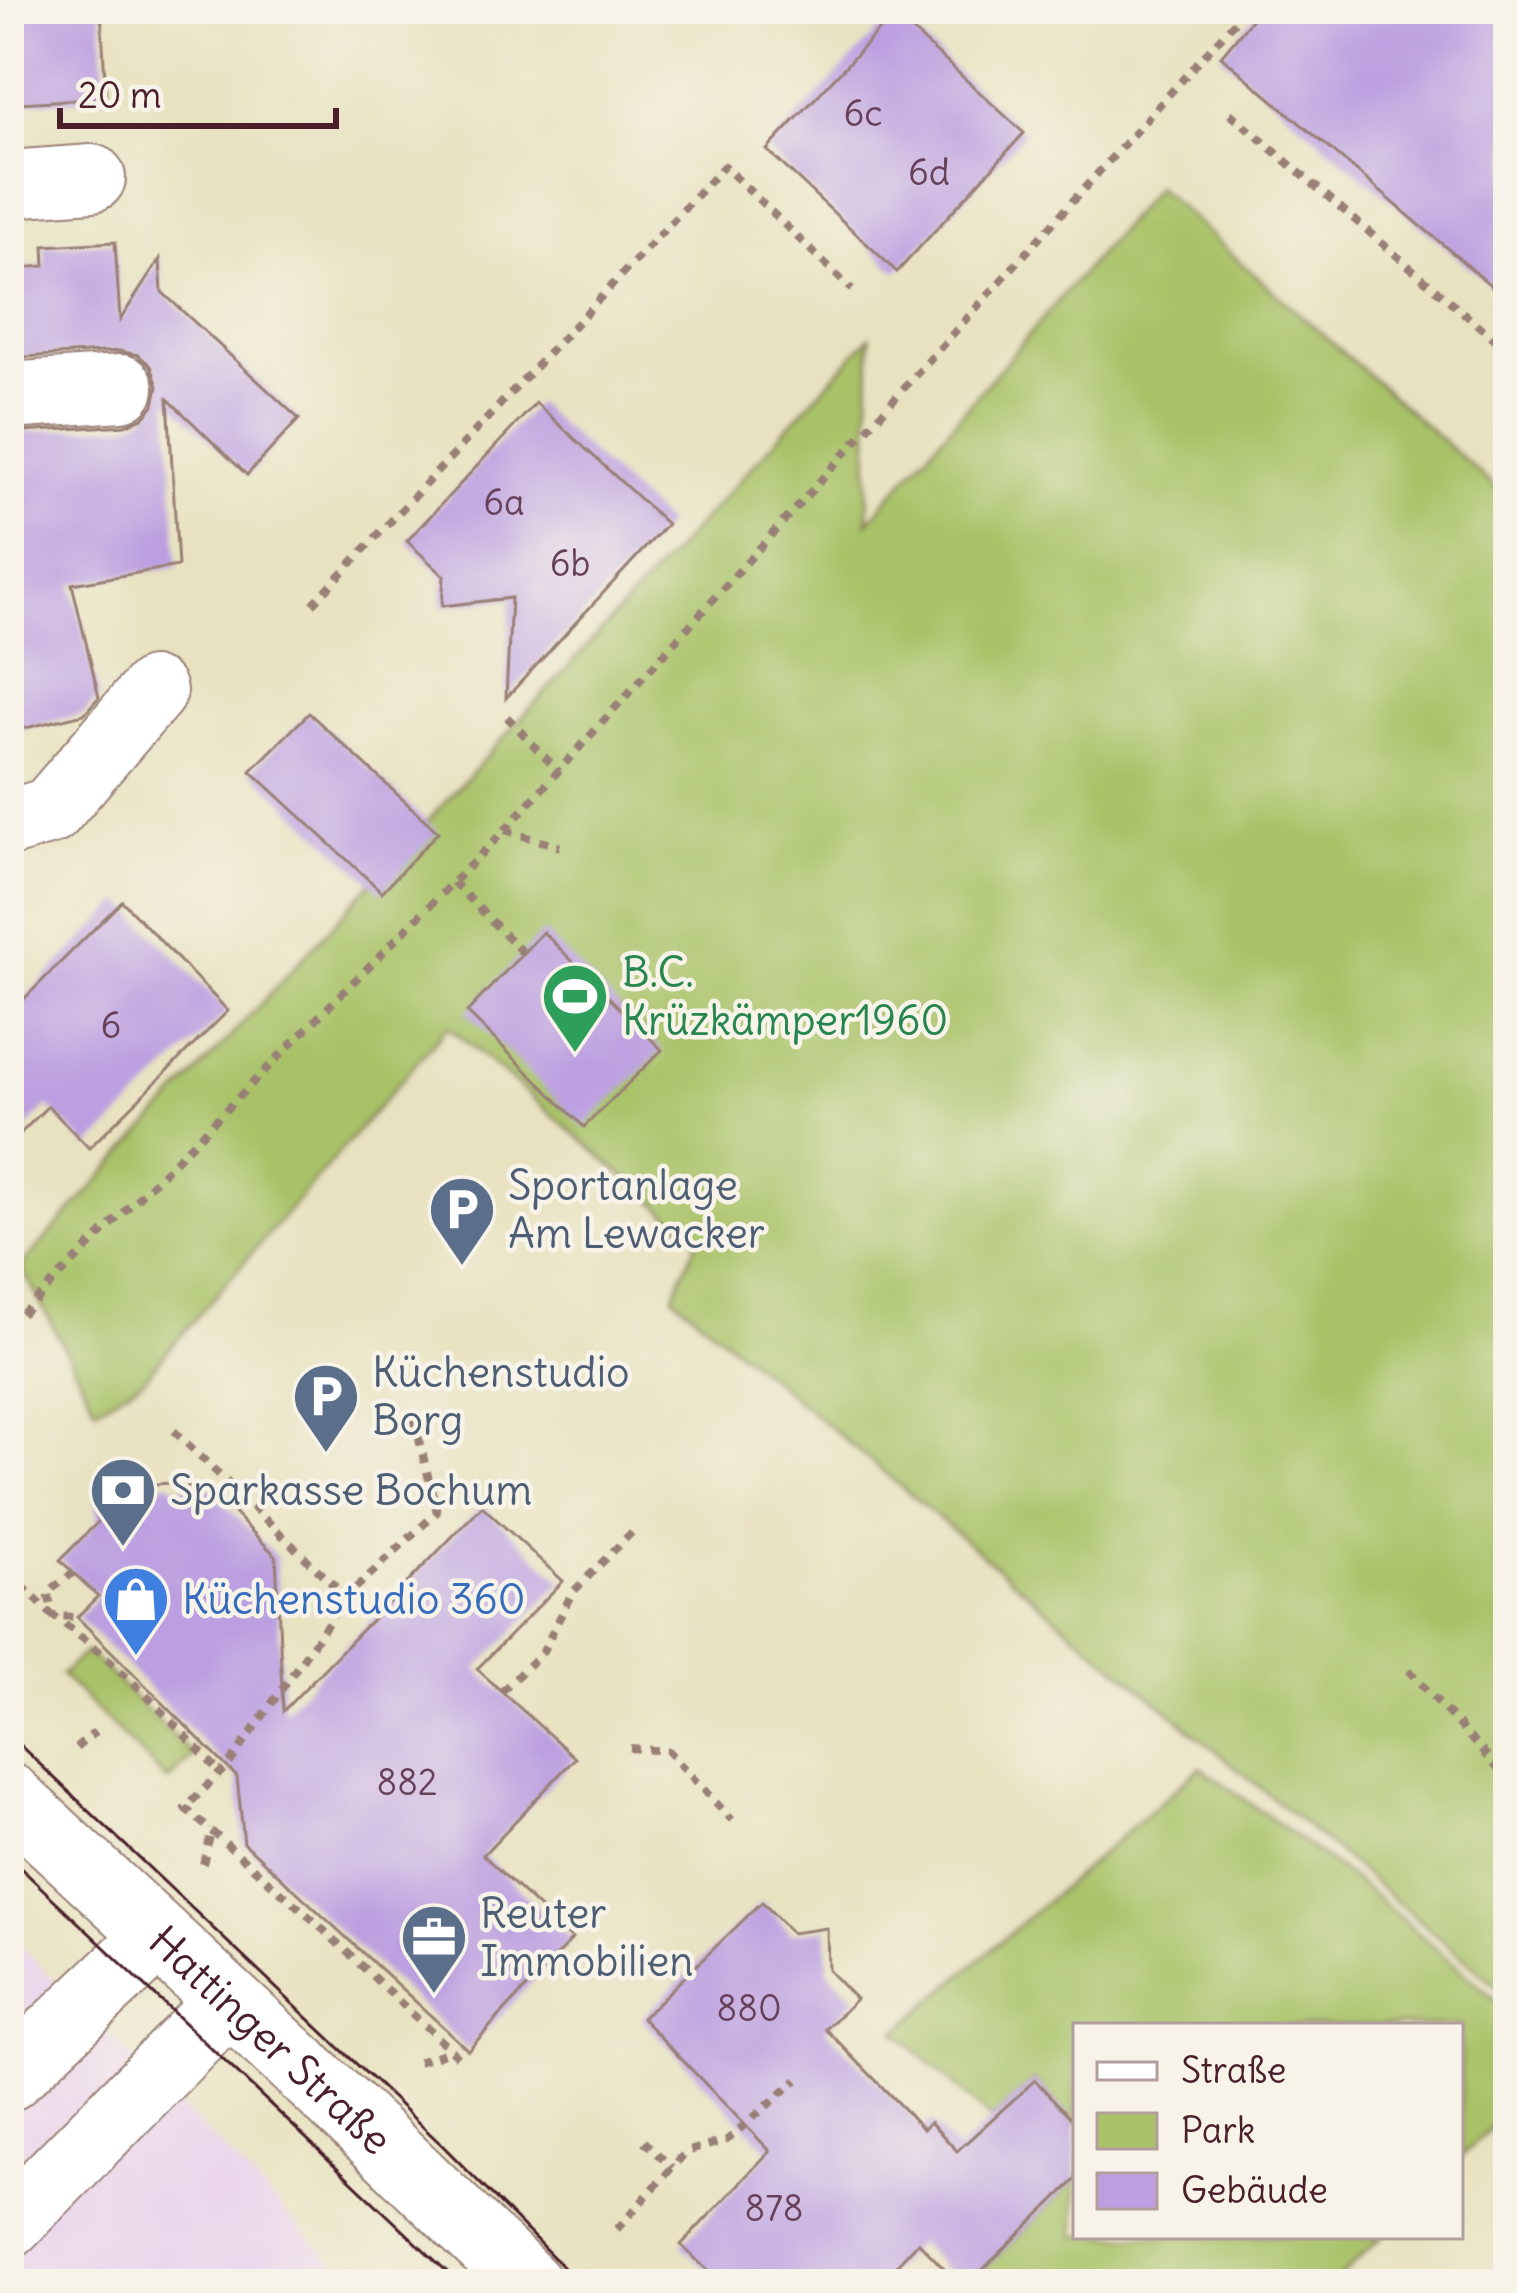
<svg xmlns="http://www.w3.org/2000/svg" width="1517" height="2293" viewBox="0 0 1517 2293" font-family="Delius,sans-serif">
	<style>
		.built { fill: #e9d2ed }
		.green { fill: #a9c268; stroke: #7a704a; stroke-width: 3 }
		.building { fill: #bb9fe0 }
		.lines { fill: none; stroke-linecap: round; stroke-linejoin: round }
		.minor-casing { stroke: #998076; stroke-width: 70 }
		.path { stroke: #998076; stroke-width: 8; stroke-dasharray: 9 9; stroke-linecap: butt }
		.minor { stroke: #fff; stroke-width: 66 }
		.tram { stroke: #4a1f2b; stroke-width: 3 }
		.labels { text-anchor: middle; stroke-width: 9; stroke-linejoin: round; paint-order: stroke }
		.number-label { font-size: 36px; fill: #663f58 }
		.leisure-label { font-size: 42px; fill: #27864d; stroke: #f7f3e8; text-anchor: start }
		.service-label { font-size: 42px; fill: #4e5e75; stroke: #f7f3e8; text-anchor: start }
		.shop-label { font-size: 42px; fill: #366cbe; stroke: #f7f3e8; text-anchor: start }
		.street-label { font-size: 42px; fill: #4a1f2b; stroke: #f7f3e8 }
	</style>
	<rect width="100%" height="100%" fill="#f7f3e8"/>
	<filter id="ink" filterUnits="userSpaceOnUse"><feTurbulence type="fractalNoise" baseFrequency=".00833" numOctaves="2"/><feDisplacementMap in="SourceGraphic" scale="24" xChannelSelector="R" yChannelSelector="G"/><feConvolveMatrix kernelMatrix="1 2 1 2 8 2 1 2 1" color-interpolation-filters="sRGB"/></filter>
	<filter id="wash" filterUnits="userSpaceOnUse"><feTurbulence type="fractalNoise" baseFrequency=".004" numOctaves="4" result="noise"/><feDisplacementMap in="SourceGraphic" scale="48" xChannelSelector="R" yChannelSelector="G"/><feGaussianBlur stdDeviation="2.7" result="paint"/><feColorMatrix in="noise" values="0 0 0 0 0 0 0 0 0 0 0 0 0 0 0 0 0 1.4 0 .05"/><feComposite in="paint" operator="in"/></filter>
	<g filter="url(#wash)">
		<rect width="100%" height="100%" fill="#e8e2c0"/>
		<path class="built" d="M9,1935l347,349h-347z"/>
		<path class="green" d="M1156,187l352,312v1496l-835,-699 25,-57 -250,-213 -305,353 -47,29 -75,-142 849,-929 -2,185z
			M86,1651l107,104 -25,26 -107,-106z
			M1201,1767l171,127 136,116v101l-48,47v-132h-384v97l-41,-43 -44,40 -95,-88z
			M1076,2179v57h306l-49,48h-365z"/>
		<g id="blocks">
			<path class="building" d="M14,9h87l5,89 -87,5z
				M1260,9h248v291l-287,-244z
				M894,14l130,119 -127,139 -130,-122z
				M115,242l5,78 40,-61 2,33 137,127 -52,56 -79,-76 10,167 -106,18 27,113 -15,17 -75,18v-299l116,-8 18,-7 11,-13 4,-19 -7,-20 -13,-11 -19,-4 -110,7v-89l36,-3 -1,-20z
				M536,403l131,121 -161,174 5,-100 -69,8 2,-30 -37,-35z
				M309,713l129,119 -56,60 -131,-121z
				M122,901l106,110 -139,137 -41,-42 -39,39v-131z
				M543,932l119,118 -78,77 -117,-115z
				M171,1483l5,5 31,-2 69,70 7,155 199,-205 81,75 -86,88 98,89 -92,97 89,84 -104,111 -224,-207 -7,-66 -160,-160 21,-21 -38,-36 38,-38 -2,-34z
				M762,1902l30,31 35,-5 1,42 28,29 -30,30 97,100 7,-7 27,29 78,-71 41,43v56l-108,105h-9l-41,-42 -39,42h-157l-41,-39 89,-94 -128,-133z"/>
		</g>
	</g>
	<g filter="url(#ink)">
		<use href="#blocks" fill-opacity="0" stroke="#998076" stroke-width="3"/>
		<g class="lines">
			<defs>
				<g id="minor">
					<path d="M9,184l83,-6"/>
					<path d="M9,396l112,-8"/>
					<path d="M9,823l41,-12 103,-120"/>
					<path id="s1" d="M9,1797l366,340 153,147"/>
					<path d="M9,2077l149,-141"/>
					<path d="M9,2224l219,-222"/>
				</g>
			</defs>
			<use href="#minor" class="minor-casing"/>
			<path class="path" d="M1230,113l278,238
				M313,604l411,-438 128,124
				M507,717l52,55
				M505,830l55,17
				M453,882l70,71
				M9,1327l496,-497 741,-821
				M414,1419l23,93 -91,85 -116,166 -45,45 128,112 146,138
				M174,1431l172,166
				M74,1572l-26,20 5,24c61,43 116,101 167,157
				M9,1573l44,43 24,1
				M1409,1670l99,110
				M502,1691l41,-40 29,-58 62,-63
				M76,1748l19,-16
				M630,1748l38,3 64,69
				M203,1864l9,-35
				M418,2062l32,-11
				M644,2141l28,27
				M617,2229l69,-77 41,-12 70,-60"/>
			<use href="#minor" class="minor"/>
			<path class="tram" d="M9,1735l434,411 137,138
				M9,1857l451,427"/>
		</g>
	</g>
	<defs>
		<symbol id="stadium-pin" viewBox="-11 -11 22 30"><path d="M0 17L-7.5 6A9.5 9.5 0 1 1 7.5 6Z" fill="#2e9e5b" stroke="#f7f3e8"/><path d="M0-5a6.5 5 0 1 0 0 10a6.5 5 0 1 0 0-10ZM-3.5-1.8h7v3.6h-7Z" fill="#fff"/></symbol>
		<symbol id="parking-pin" viewBox="-11 -11 22 30"><path d="M0 17L-7.5 6A9.5 9.5 0 1 1 7.5 6Z" fill="#5c6f8a" stroke="#f7f3e8"/><path d="M-3.5-5.5H1a3.5 3.5 0 0 1 0 7H-1V5.5H-3.5ZM-1-3.4V-.6H.8a1.4 1.4 0 0 0 0-2.8Z" fill="#fff"/></symbol>
		<symbol id="bank-pin" viewBox="-11 -11 22 30"><path d="M0 17L-7.5 6A9.5 9.5 0 1 1 7.5 6Z" fill="#5c6f8a" stroke="#f7f3e8"/><path d="M-6-4H6V4H-6ZM0-2.3a2.3 2.3 0 1 0 0 4.6a2.3 2.3 0 1 0 0-4.6Z" fill="#fff"/></symbol>
		<symbol id="shop-pin" viewBox="-11 -11 22 30"><path d="M0 17L-7.5 6A9.5 9.5 0 1 1 7.5 6Z" fill="#3f7fe0" stroke="#f7f3e8"/><path d="M-5-2.5h2.3a2.7 3.5 0 0 1 5.4 0H5L5.5 6h-11ZM-1.5-2.5h3a1.5 2.3 0 0 0-3 0Z" fill="#fff"/></symbol>
		<symbol id="office-pin" viewBox="-11 -11 22 30"><path d="M0 17L-7.5 6A9.5 9.5 0 1 1 7.5 6Z" fill="#5c6f8a" stroke="#f7f3e8"/><path d="M-6-3h4V-5.5h4V-3h4V5H-6ZM-1-4.5V-3h2v-1.5ZM-6 0V1H6V0Z" fill="#fff"/></symbol>
	</defs>
	<g fill-rule="evenodd">
		<use href="#stadium-pin" x="537" y="958" width="76" height="104"/>
		<use href="#parking-pin" x="424" y="1171" width="76" height="104"/>
		<use href="#parking-pin" x="288" y="1358" width="76" height="104"/>
		<use href="#bank-pin" x="85" y="1452" width="76" height="104"/>
		<use href="#shop-pin" x="98" y="1561" width="76" height="104"/>
		<use href="#office-pin" x="396" y="1899" width="76" height="104"/>
	</g>
	<g class="labels">
		<g class="number-label">
			<text x="863" y="126">6c</text>
			<text x="929" y="185">6d</text>
			<text x="504" y="515">6a</text>
			<text x="570" y="576">6b</text>
			<text x="111" y="1038">6</text>
			<text x="407" y="1795">882</text>
			<text x="749" y="2021">880</text>
			<text x="774" y="2221">878</text>
		</g>
		<g class="leisure-label">
			<text x="622" y="987">B.C.<tspan x="622" dy="48">Krüzkämper1960</tspan></text>
		</g>
		<g class="service-label">
			<text x="508" y="1200">Sportanlage<tspan x="508" dy="48">Am Lewacker</tspan></text>
			<text x="372" y="1387">Küchenstudio<tspan x="372" dy="48">Borg</tspan></text>
			<text x="170" y="1505">Sparkasse Bochum</text>
			<text x="480" y="1928">Reuter<tspan x="480" dy="48">Immobilien</tspan></text>
		</g>
		<g class="shop-label">
			<text x="182" y="1614">Küchenstudio 360</text>
		</g>
		<g class="street-label">
			<text dy="15" stroke="none"><textPath href="#s1" startOffset="357">Hattinger Straße</textPath></text>
		</g>
	</g>
	<rect width="1517" height="2293" fill="none" stroke="#f7f3e8" stroke-width="48"/>
	<rect x="1073" y="2023" width="390" height="216" fill="#f7f3e8" stroke="#b29e9c" stroke-width="3"/>
	<rect x="1097" y="2062" width="60" height="18" fill="#ffffff" stroke="#b29e9c" stroke-width="3"/>
	<text x="1181" y="2083" font-size="36" fill="#4a1f2b">Straße</text>
	<rect x="1097" y="2113" width="60" height="36" fill="#a9c268" stroke="#b29e9c" stroke-width="3"/>
	<text x="1181" y="2143" font-size="36" fill="#4a1f2b">Park</text>
	<rect x="1097" y="2173" width="60" height="36" fill="#bb9fe0" stroke="#b29e9c" stroke-width="3"/>
	<text x="1181" y="2203" font-size="36" fill="#4a1f2b">Gebäude</text>
	<path d="M60 108v18h276v-18" fill="none" stroke="#4a1f2b" stroke-width="6"/>
	<text x="78" y="108" font-size="36" fill="#4a1f2b" stroke="#f7f3e8" stroke-width="9" paint-order="stroke">20 m</text>
</svg>
